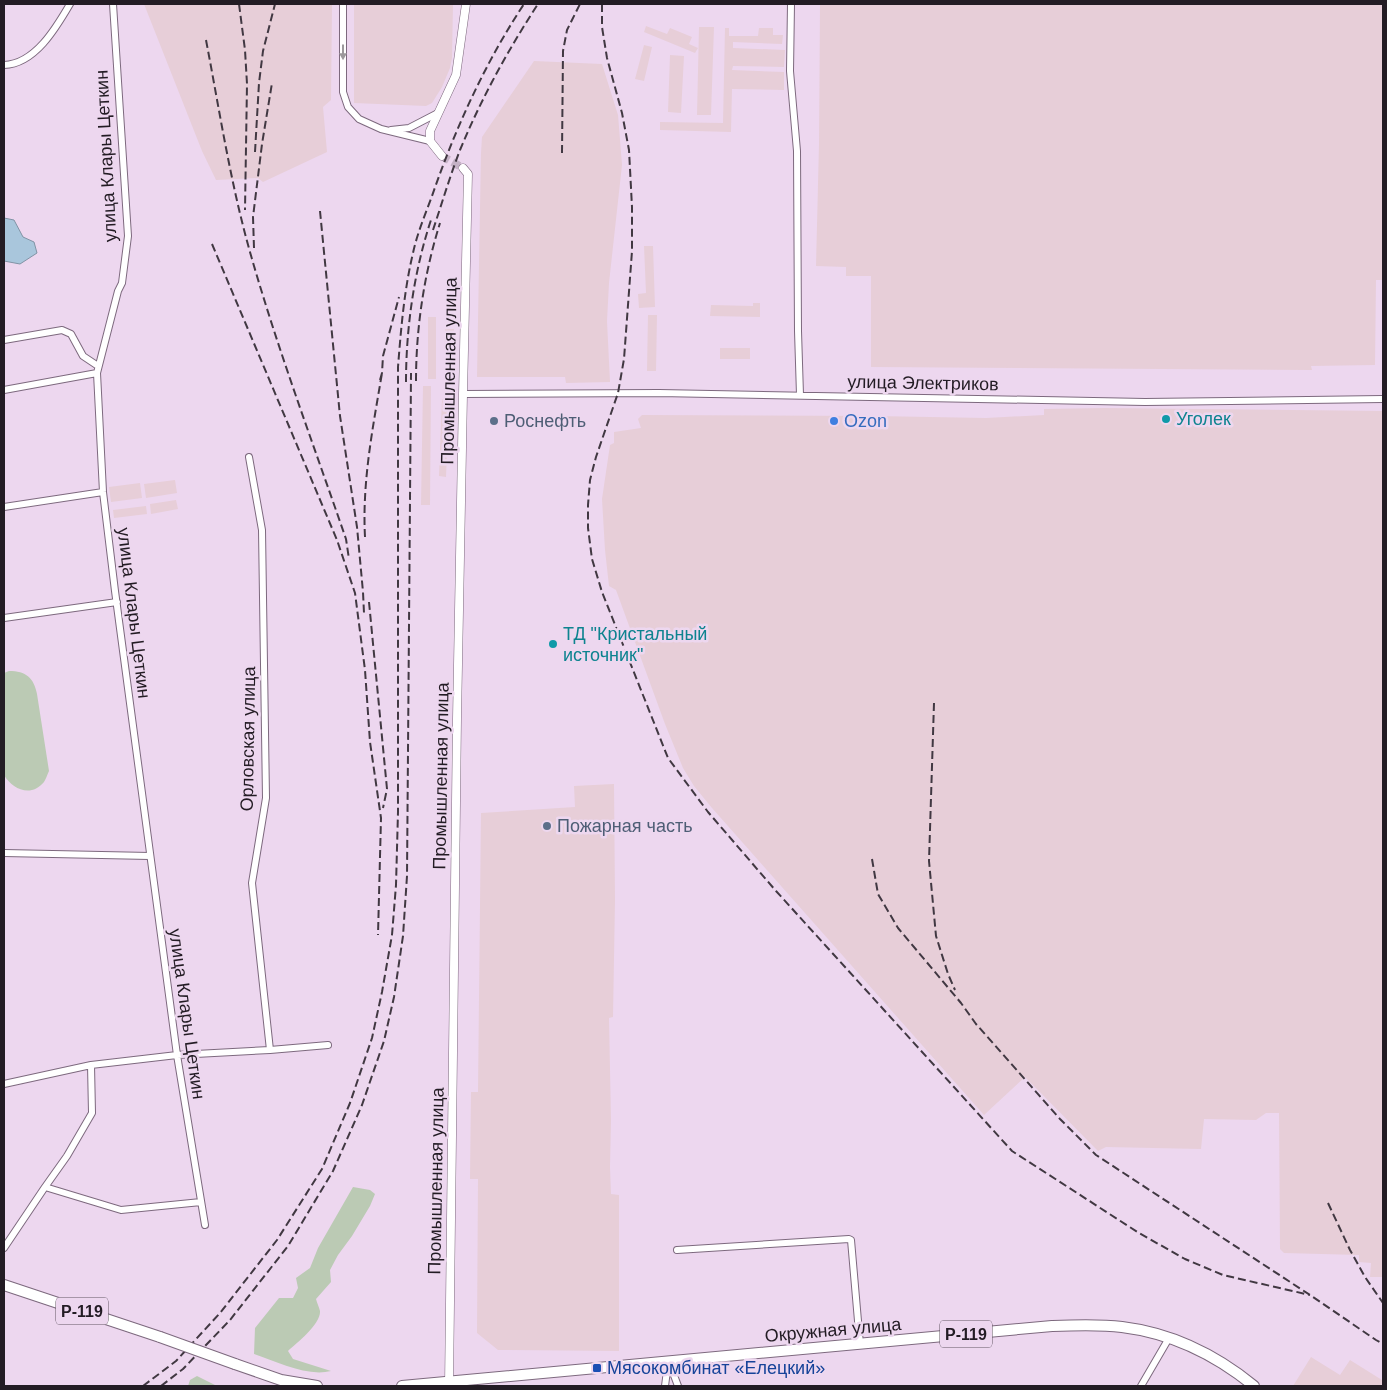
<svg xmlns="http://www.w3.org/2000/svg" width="1387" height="1390" viewBox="0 0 1387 1390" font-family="Arial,sans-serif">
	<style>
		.industrial { fill: #e7ced8 }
		.green { fill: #bbcab4 }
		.water { fill: #a9c6dc; stroke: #8193a5 }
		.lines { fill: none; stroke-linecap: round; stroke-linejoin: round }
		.tertiary-tunnel { stroke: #c5b2c6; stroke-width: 8; stroke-dasharray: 8 4; stroke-linecap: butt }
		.minor-casing { stroke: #7d697e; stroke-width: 8 }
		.tertiary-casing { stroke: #7d697e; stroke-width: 9 }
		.trunk-casing { stroke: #7d697e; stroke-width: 12 }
		.minor { stroke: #fff; stroke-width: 6 }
		.tertiary { stroke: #fff; stroke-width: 8 }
		.trunk { stroke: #fff; stroke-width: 10 }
		.rail { stroke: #413842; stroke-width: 2; stroke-dasharray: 8 4; stroke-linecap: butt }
		.trunk-bridge-casing { stroke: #7d697e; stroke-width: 12; stroke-linecap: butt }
		.trunk-bridge { stroke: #fff; stroke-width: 10 }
		.oneway { fill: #9c999c }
		.culture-dot { fill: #0f9aa8; stroke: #edd7ef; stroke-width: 2 }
		.service-dot { fill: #5c6f8a; stroke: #edd7ef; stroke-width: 2 }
		.shop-dot { fill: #3f7fe0; stroke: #edd7ef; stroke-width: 2 }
		.transit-dot { fill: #1a4fb4; stroke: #edd7ef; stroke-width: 2 }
		.labels { text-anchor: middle; stroke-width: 5; stroke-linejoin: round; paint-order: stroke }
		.shield { fill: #edd7ef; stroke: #605461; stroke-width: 1 }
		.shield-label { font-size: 16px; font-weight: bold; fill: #231c24 }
		.street-label { font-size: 18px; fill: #231c24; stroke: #edd7ef }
		.culture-label { font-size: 18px; fill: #0d838f; stroke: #edd7ef; text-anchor: start }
		.service-label { font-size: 18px; fill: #4e5e75; stroke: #edd7ef; text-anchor: start }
		.shop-label { font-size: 18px; fill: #366cbe; stroke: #edd7ef; text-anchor: start }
		.transit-label { font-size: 18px; fill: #164399; stroke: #edd7ef; text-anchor: start }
	</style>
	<rect width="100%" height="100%" fill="#edd7ef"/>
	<path class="industrial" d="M144,4h188l-1,96 -8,7 4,45 -64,30 -5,-4 -42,2 -14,-29z
		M354,4h99l-1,54 -2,10 -8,19 -10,16 -6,3 -72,-3z
		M820,4h563v276h-7l-1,85 -64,1 1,4 -441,-3v-91h-25v-9l-30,-1 3,-122z
		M646,26l21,8 3,-6 22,9 -3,7 9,4 -3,5 -51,-21z
		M699,27h15l-3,88h-14z
		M725,28h4v8h29l1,-8h14v7h10l-1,9 -49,-2v6l52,2 -1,17 -51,-1 -1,4 52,2v18l-52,-1 -1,43 -71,-2v-8l63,1z
		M644,45l8,2 -8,34 -9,-2z
		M670,55l14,1 -3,57 -13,-1z
		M534,61l68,3 16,51 4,50 -13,118 -2,38 3,61 -44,1 -1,-6h-88l4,-224 1,-16z
		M644,246h9l2,61 -16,1 -1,-14 8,-1z
		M753,303h7v14l-50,-1 1,-11 42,1z
		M648,315h9l-1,56h-9z
		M428,317h8v62h-8z
		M445,329h9l-2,63h-8z
		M720,348h30v11h-30z
		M423,386h8l-1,119h-9z
		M442,399h7l-3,78 -7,-1z
		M1105,408l278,3v866h-13l1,-14 -12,-1v-7l-75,-2 -4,-4 -1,-136h-13l-10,7 -52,-1 -3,30 -95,-2 -8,4 -73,-74 -41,38 -272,-307 -18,-22 -11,-18 -18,-44 -49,-134 -7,-4 -4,-36 -3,-51 8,-54 4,-2v-11l27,-4 -3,-9 4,-4 232,1 112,2 58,-3v-6z
		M175,480l2,13 -31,5 -2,-14z
		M140,483l2,15 -31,4 -2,-15z
		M176,500l2,9 -27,5 -1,-10z
		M146,506l1,8 -33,4 -1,-8z
		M614,784l1,116 -2,117 -4,1 2,102 -1,47 1,27 8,1v156l-121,-1 -21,-17 1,-154h-8l1,-87h7l3,-279 94,-6 -1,-21z
		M1311,1357l29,18 10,-15 32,20 1,-2v8h-90z"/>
	<path class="green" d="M9,671c17,0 25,7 28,23l12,77c-2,4 -3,8 -5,11 -13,16 -32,7 -40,-7v-102z
		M353,1187l17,3 5,4 -5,12 -18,30 -14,19 -8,15 1,12 -15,17c1,4 3,8 4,12 1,13 -23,32 -32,40l5,8 38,12c-24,6 -53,-9 -77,-17l1,-26 24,-30h14l5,-10 -2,-10 14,-10 8,-20z
		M197,1376l18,9 9,1h-36l2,-6z"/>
	<path class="water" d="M4,218l10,2 9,17 11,5 3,11 -17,11 -16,-3z"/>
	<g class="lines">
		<path class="tertiary-tunnel" d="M442,156l21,12"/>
		<defs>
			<path id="minor" d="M113,4l15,232 -6,47 -4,8 -21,82 6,119 12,99 62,464 28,170
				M343,4v88l5,15 11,12 22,10 49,12
				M791,4l-1,67 7,80 1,180 2,64
				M4,65c31,-1 52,-37 66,-61
				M391,130l18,-2 27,-14
				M4,340l58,-10 9,4 12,22 15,10
				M4,390l93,-17
				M463,394l196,-1 486,9 238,-3
				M249,457l13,73 4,268 -14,85 18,167
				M4,507l99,-15
				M4,618l113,-16
				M4,853l146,3
				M4,1084l87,-19 86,-10 93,-5 58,-5
				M45,1187l76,23 80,-8
				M4,1248l41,-61 22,-31 25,-43 -1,-48
				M677,1250l172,-11 2,1 9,104
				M669,1362l9,24
				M665,1386l3,-23
				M1141,1386l28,-48"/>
			<path id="tertiary" d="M442,156l-12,-15v-10l26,-56 10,-71
				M449,1386l8,-667 6,-325 5,-220 -5,-6"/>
			<path id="trunk" d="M4,1285l156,52
				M235,1364l46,16 36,6
				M402,1386l650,-60c24,-1 47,-2 70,1 49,6 94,28 132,59"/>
		</defs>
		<use href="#minor" class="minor-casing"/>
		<use href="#tertiary" class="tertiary-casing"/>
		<use href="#trunk" class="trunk-casing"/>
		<use href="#minor" class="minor"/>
		<use href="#tertiary" class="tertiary"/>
		<use href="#trunk" class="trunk"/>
		<path class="rail" d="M239,4l6,46 2,34 -2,126
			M602,4v23l5,31 15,55 7,37 3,57v44l-8,108 -6,34 -22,64 -6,23 -2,25v23l4,31 10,33 66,166 40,54 68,79 236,260 127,82 46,26 38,16 87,20
			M206,40c14,73 25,147 46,219 27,94 62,187 94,280l3,20
			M255,152l4,-69 4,-32 12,-47
			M562,153l1,-102 4,-21 13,-26
			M320,211l20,205 17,111 6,65 1,21
			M433,230c9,-27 17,-54 27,-80 21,-51 48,-100 78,-146
			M212,244l125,296 18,53 10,77 5,72 11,76 -3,117
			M254,248l-1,-31 9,-73 10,-61
			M380,380l2,-7 1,-17 16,-59
			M416,381c0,-53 8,-107 24,-158
			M406,382c0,-54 8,-111 25,-162
			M365,537c-3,-56 8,-110 17,-164
			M369,602l18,187 -4,19
			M934,703l-5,158 7,75 12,38 7,16
			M872,859l6,35 20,34 63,75 15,21 84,95 36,36 214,140 66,45 7,4
			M1328,1203l22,47 15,27 18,26
			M143,1386l33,-25 44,-48 57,-73 45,-71 28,-66 22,-65 10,-46 10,-57 4,-50 2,-73v-445c3,-38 6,-76 15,-114 4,-19 12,-38 19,-57 23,-67 53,-133 92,-192
			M161,1386l22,-17 47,-49 58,-74 45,-75 29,-66 22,-64 10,-44 9,-61 4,-60 4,-503"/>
		<defs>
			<path id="trunk-bridge" d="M160,1337l75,27"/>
		</defs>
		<use href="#trunk-bridge" class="trunk-bridge-casing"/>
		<use href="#trunk-bridge" class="trunk-bridge"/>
	</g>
	<defs><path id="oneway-solid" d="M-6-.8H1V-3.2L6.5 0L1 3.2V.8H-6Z" transform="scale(1.25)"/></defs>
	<use class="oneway" href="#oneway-solid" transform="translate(343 52) rotate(90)"/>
	<g class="culture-dot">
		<circle cx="1166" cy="419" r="5"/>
		<circle cx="553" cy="644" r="5"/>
	</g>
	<g class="service-dot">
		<circle cx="494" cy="421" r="5"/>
		<circle cx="547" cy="826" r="5"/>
	</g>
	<circle class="shop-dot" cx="834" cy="421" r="5"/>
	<rect class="transit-dot" x="592" y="1363" width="10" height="10" rx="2.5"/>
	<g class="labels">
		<g class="shield">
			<rect x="56" y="1297.5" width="52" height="27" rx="4"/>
			<rect x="940" y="1320.5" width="52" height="27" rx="4"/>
		</g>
		<g class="shield-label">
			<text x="82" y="1317">Р-119</text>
			<text x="966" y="1340">Р-119</text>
		</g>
		<g class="street-label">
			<text transform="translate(106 156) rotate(-93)" y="6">улица Клары Цеткин</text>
			<text transform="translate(449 371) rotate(-89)" y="6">Промышленная улица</text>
			<text transform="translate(923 383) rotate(1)" y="6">улица Электриков</text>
			<text transform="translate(134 613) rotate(83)" y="6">улица Клары Цеткин</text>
			<text transform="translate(248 739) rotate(-89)" y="6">Орловская улица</text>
			<text transform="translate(441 776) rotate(-89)" y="6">Промышленная улица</text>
			<text transform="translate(187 1014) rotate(82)" y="6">улица Клары Цеткин</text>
			<text transform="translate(436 1181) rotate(-89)" y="6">Промышленная улица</text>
			<text transform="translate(833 1330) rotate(-5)" y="6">Окружная улица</text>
		</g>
		<g class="culture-label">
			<text x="1176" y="425">Уголек</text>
			<text x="563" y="640">ТД "Кристальный<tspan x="563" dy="21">источник"</tspan></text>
		</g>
		<g class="service-label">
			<text x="504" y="427">Роснефть</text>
			<text x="557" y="832">Пожарная часть</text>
		</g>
		<g class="shop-label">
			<text x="844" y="427">Ozon</text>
		</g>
		<g class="transit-label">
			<text x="607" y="1374">Мясокомбинат «Елецкий»</text>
		</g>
	</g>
	<rect width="1387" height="1390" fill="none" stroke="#231c24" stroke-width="10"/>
</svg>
